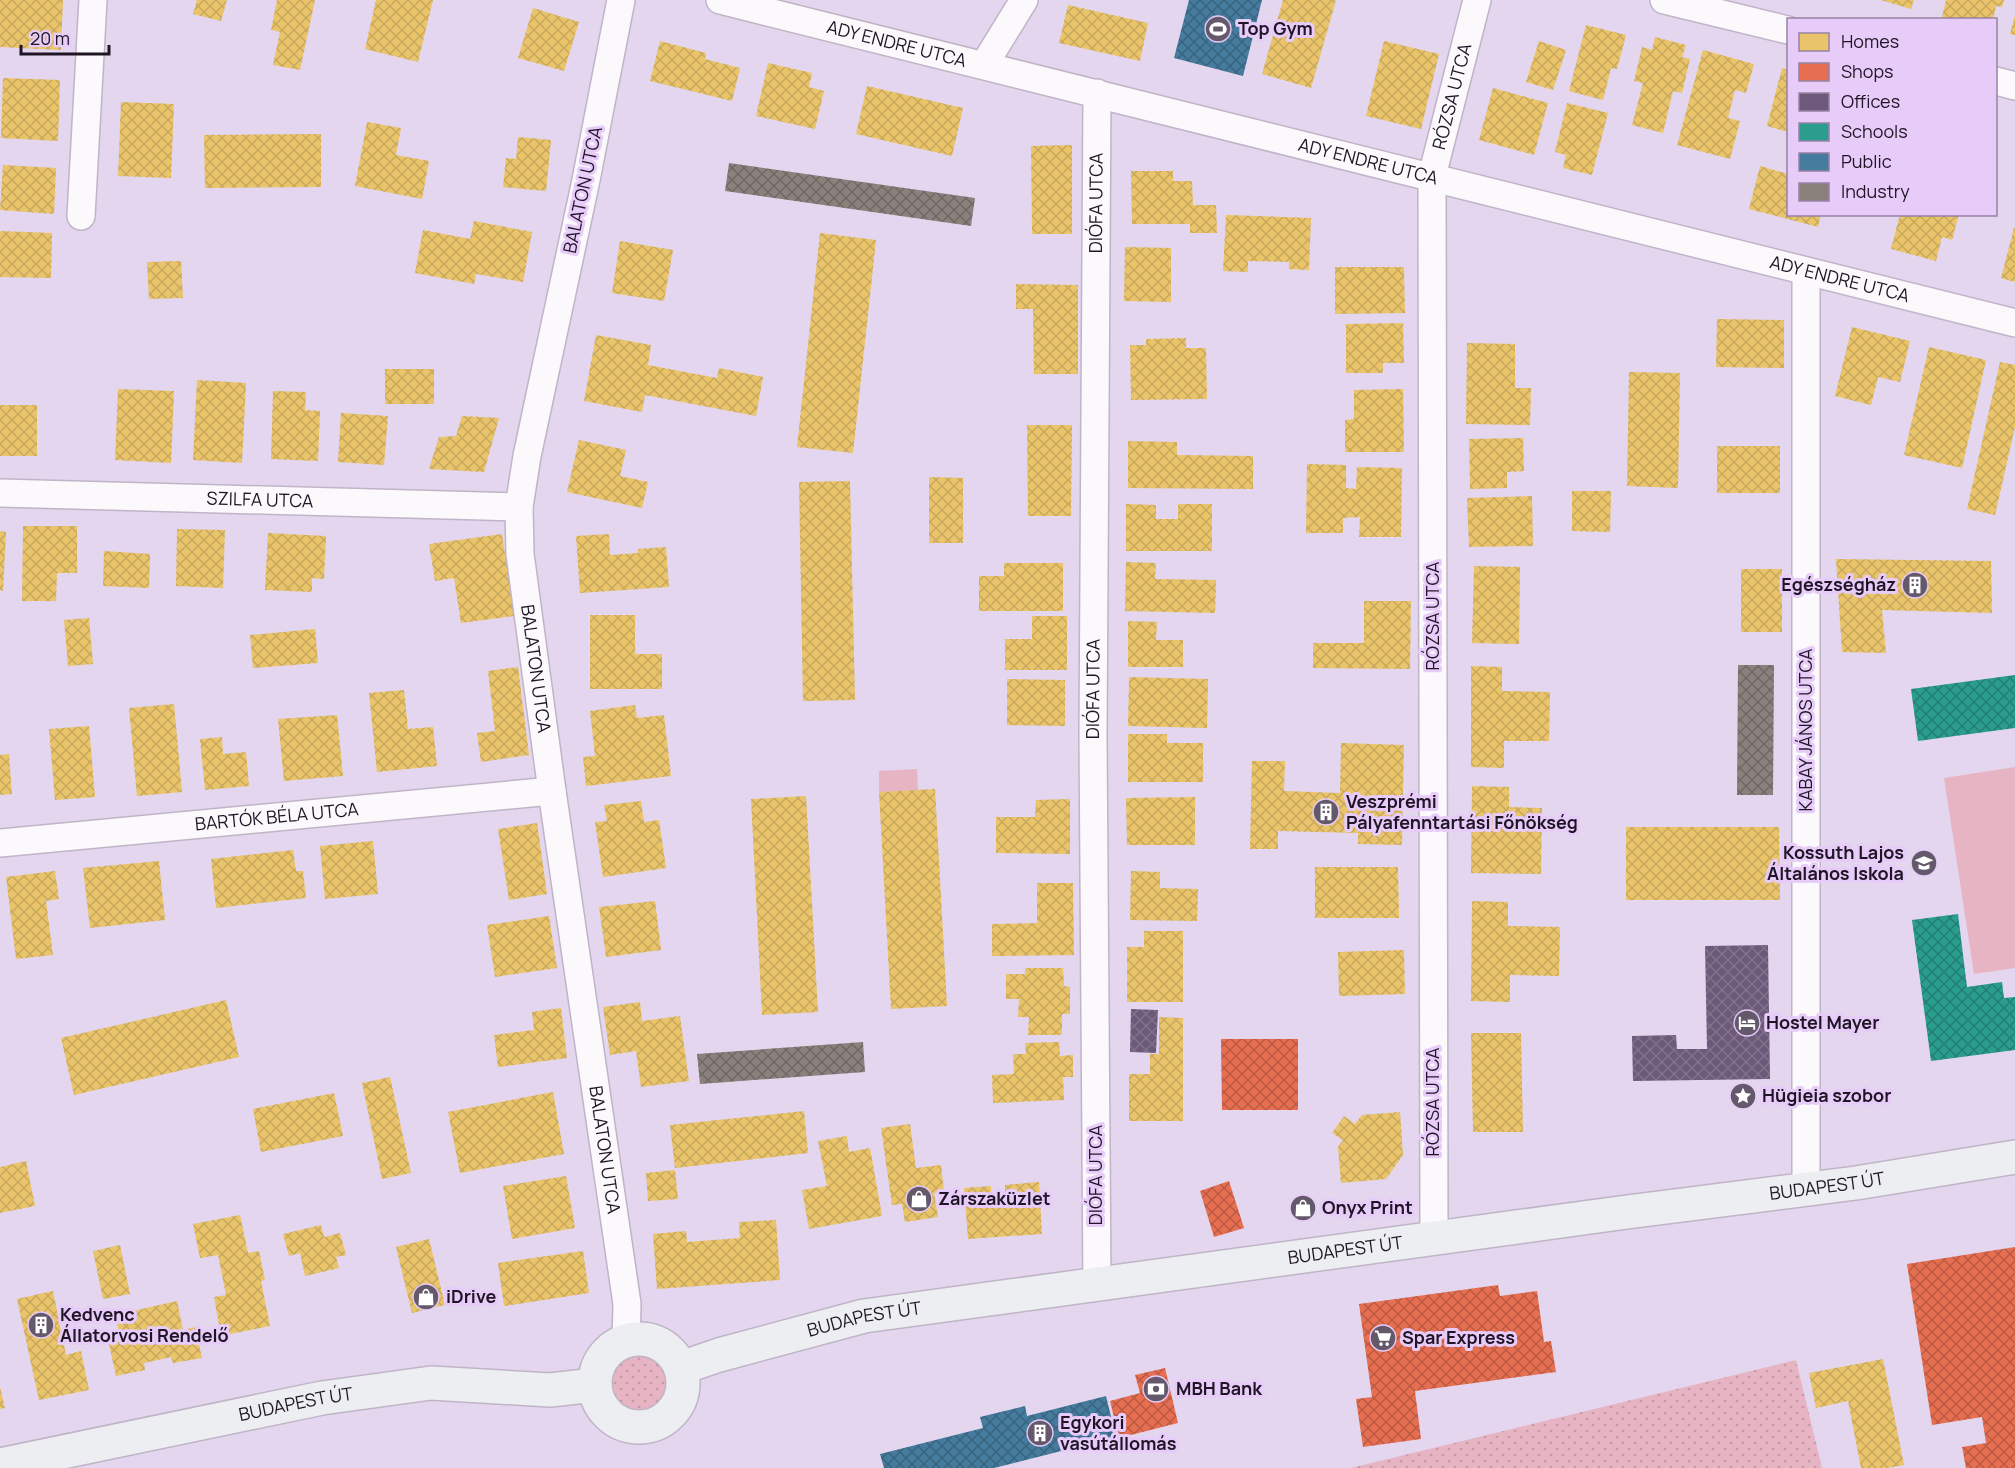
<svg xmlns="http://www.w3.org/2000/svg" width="2015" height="1468" viewBox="0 0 2015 1468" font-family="Manrope,sans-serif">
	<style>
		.grass { fill: url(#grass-dots) }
		.green { fill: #e7b4c3 }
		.homes { fill: url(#homes-cross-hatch) }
		.shops { fill: url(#shops-cross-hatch) }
		.offices { fill: url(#offices-cross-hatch) }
		.schools { fill: url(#schools-cross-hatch) }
		.public { fill: url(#public-cross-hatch) }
		.industry { fill: url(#industry-cross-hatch) }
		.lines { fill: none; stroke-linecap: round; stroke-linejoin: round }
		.street-casing { stroke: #c0b4c7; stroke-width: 30 }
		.secondary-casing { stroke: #c0b4c7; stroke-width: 36 }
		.street { stroke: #fbf9fc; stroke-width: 27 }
		.secondary { stroke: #eceef1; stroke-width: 33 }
		.labels { text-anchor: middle; stroke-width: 6; stroke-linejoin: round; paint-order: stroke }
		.poi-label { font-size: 18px; font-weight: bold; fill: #1f1525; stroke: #e7cbf8; text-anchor: start }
		.street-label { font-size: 18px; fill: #1f1525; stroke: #e7cbf8 }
	</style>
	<defs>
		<pattern id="grass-dots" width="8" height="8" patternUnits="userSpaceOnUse" patternTransform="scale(1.5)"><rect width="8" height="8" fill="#e7b4c3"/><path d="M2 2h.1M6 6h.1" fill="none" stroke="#c69aa7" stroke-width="1.8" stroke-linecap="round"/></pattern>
		<pattern id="homes-cross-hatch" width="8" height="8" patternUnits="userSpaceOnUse" patternTransform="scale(1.5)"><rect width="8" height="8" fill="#e9c46a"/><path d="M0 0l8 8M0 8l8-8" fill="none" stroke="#c7a85c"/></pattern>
		<pattern id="shops-cross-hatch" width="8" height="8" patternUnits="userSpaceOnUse" patternTransform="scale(1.5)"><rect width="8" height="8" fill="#e76f51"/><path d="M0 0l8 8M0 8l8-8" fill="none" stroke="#bb5a43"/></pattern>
		<pattern id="offices-cross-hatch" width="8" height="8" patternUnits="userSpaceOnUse" patternTransform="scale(1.5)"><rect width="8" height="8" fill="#6d597a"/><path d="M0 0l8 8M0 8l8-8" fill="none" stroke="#81718b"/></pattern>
		<pattern id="schools-cross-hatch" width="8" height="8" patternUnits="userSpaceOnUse" patternTransform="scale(1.5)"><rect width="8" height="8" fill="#2a9d8f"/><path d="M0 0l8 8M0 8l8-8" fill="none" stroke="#237f75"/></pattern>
		<pattern id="public-cross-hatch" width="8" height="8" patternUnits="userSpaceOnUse" patternTransform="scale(1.5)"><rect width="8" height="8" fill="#457b9d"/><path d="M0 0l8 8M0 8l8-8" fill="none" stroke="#396480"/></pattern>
		<pattern id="industry-cross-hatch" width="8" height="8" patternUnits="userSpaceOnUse" patternTransform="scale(1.5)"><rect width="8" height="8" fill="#8a817c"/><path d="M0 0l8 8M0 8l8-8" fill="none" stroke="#706865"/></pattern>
	</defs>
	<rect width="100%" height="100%" fill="#e4d6ee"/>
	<path class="grass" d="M595 1383a44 44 0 1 1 88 0a44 44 0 1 1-88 0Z
		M1796,1360l26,108h-471z"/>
	<path class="green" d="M2015,767v201l-41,6 -30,-196z
		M917,769l1,21 -39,2v-21z"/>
	<path class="homes" d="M0,0h63l-2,50 -61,-3z
		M197,0h30l-6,21 -28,-7z
		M277,0h38l-15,70 -27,-5 7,-33 -9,-2z
		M376,0h57l-15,62 -53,-13z
		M1283,0h53l-25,88 -49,-14z
		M1881,0h33l-3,9z
		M1946,0h58l-2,7 -6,-1 -3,14h-41l-10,-3z
		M1068,5l80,18 -8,38 -81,-18z
		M533,8l46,14 -15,49 -46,-13z
		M2015,16v19l-5,-1z
		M1586,25l40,10 -9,34 -6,-1 -8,32 -34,-9z
		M1655,37l31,8 -4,12 8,2 -8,34 -9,-2 -10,42 -31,-8 11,-42 -9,-2 8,-34 10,3z
		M660,41l46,12 -1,6 35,9 -8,33 -82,-20z
		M1384,41l55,13 -18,75 -55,-13z
		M1539,41l27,9 -13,40 -27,-8z
		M1703,50l51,14 -8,29 -11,-3 -7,28 12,3 -10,38 -53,-14z
		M768,63l44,10 -3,14 15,4 -9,38 -59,-13z
		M1782,68l6,2v62l-21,-6z
		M3,78l57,2 -2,61 -57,-3z
		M867,86l96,22 -11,48 -96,-22z
		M1493,88l55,15 -14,52 -55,-15z
		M121,102l53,2 -3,74 -53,-2z
		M1567,103l41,10 -16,62 -29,-7 3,-13 -11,-3z
		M367,122l34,6 -5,27 33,6 -7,38 -67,-13z
		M321,134v53l-116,1 -1,-53z
		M518,137l33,3 -5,51 -43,-4 3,-29 10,1z
		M1072,145v89h-40l-1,-88z
		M3,165l53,3 -2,46 -54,-4z
		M1760,166l28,8v40h33l-3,13 -69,-18z
		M1131,171h42v10h19l1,24h23l1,28h-27v-9h-58z
		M1900,214h59l-7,26 -10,-3 -6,24 -45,-12z
		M1226,215l85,3 -2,52 -20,-1v-7l-41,-1v11l-25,-1z
		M474,221l58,11 -9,50 -47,-8 -2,10 -59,-11 8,-43 47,9z
		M2014,228h1v54l-14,-4z
		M0,231l52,2 -1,45 -51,-1z
		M820,233l56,7 -23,213 -56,-6z
		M620,241l53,9 -9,51 -52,-8z
		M1125,247l46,1v54l-47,-1z
		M181,261l2,37 -34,1 -2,-37z
		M1335,267h69l1,46 -70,1z
		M1016,284l62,1v89h-44l-1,-65h-17z
		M1717,319l67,1v48l-68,-1z
		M1403,323l1,40h-21v10h-37v-49z
		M1852,327l58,14 -10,41 -22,-5 -7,28 -36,-9z
		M596,335l55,10 -3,20 69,13 2,-10 44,9 -7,39 -111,-21 -3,17 -58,-11z
		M1186,338v10h20l1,51 -76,1 -1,-55h16v-6z
		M1467,343l48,1v44h16l-1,37 -64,-1z
		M1929,347l57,13 -24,108 -58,-13z
		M2000,362l15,3v62l-20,88 -28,-6z
		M385,369h49v35h-49z
		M1629,372l51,1 -2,115 -51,-2z
		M197,380l49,3 -4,80 -49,-3z
		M118,389l56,2 -3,72 -56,-3z
		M1403,389l1,63h-59v-32l9,-1v-29z
		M273,391l33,1 -1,18 15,1 -2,50 -47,-2z
		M0,405h37v51h-37z
		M341,413l47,3 -4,49 -46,-3z
		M462,416l37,2 -15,54 -55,-3 10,-32 17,-1z
		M1027,425h45l-1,91h-43z
		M1523,438l1,33 -17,1v16l-37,1 -1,-50z
		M579,440l47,10 -6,26 28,6 -6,26 -75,-16z
		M1128,441l49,1v13l76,1v33l-125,-1z
		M1717,446h63v47h-63z
		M1307,464l39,1v23l10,1 1,-22 45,1 -1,69h-42l1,-20 -17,1v15h-37z
		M929,477l34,1v65h-34z
		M850,481l5,219 -52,1 -4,-219z
		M1572,491h39l-1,41 -38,-1z
		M1532,496l1,50 -64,1 -2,-49z
		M1126,504l30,1v14h22v-15h34v47h-86z
		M23,526h54v47h-20l-1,28h-34z
		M177,529l48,1 -2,58 -47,-2z
		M0,531l6,1 -3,59 -3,-1z
		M268,533l58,3 -2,43 -12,-1v14l-47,-2z
		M502,534l12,82 -53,7 -7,-45 -19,3 -6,-37z
		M609,534l1,21 28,-2v-4l28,-2 3,40 -89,6 -4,-57z
		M104,551l46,3 -1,34 -46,-2z
		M1836,559l155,2 1,52 -110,-3 4,43 -44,-1z
		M1126,562l30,1 -1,16 61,1 -1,33 -90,-2z
		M1004,563h59v48h-84v-35h25z
		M1474,566l46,1 -1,77 -47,-1z
		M1741,569h41v63h-41z
		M1364,601h47l-1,68 -97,-1v-25h51z
		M590,615h45v39h27v35h-72z
		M1032,616h35v54h-62v-31h27z
		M89,618l4,46 -25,2 -4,-46z
		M1128,621l29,1 -1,18h27v27h-55z
		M315,629l3,34 -65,5 -3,-33z
		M1471,666l31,1v24l48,1 -1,49h-45v27l-33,-1z
		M518,667l11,88 -48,7 -4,-29 18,-2 -7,-60z
		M1129,677l79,2 -1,49 -79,-2z
		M1007,679l58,1v46l-58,-1z
		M404,690l4,39 25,-2 4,39 -60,6 -8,-79z
		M174,704l8,88 -45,4 -8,-88z
		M635,705l2,13 27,-3 7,61 -85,10 -3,-29 12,-1 -5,-45z
		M337,715l6,61 -59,5 -6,-62z
		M89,726l6,71 -40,3 -6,-71z
		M1128,734h39v9h36v39h-75z
		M222,737l1,17 23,-2 3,34 -44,4 -5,-51z
		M1341,743l63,2 -2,100 -44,-1v-11l-80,-2v18h-28l2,-88h33l-1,30 56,2z
		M9,754l3,40 -12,1v-40z
		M1472,786l37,1v20l33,1 -1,66 -70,-1z
		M935,789l12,217 -56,3 -12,-217z
		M806,796l12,216 -56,3 -11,-216z
		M1195,797v48h-68l-1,-47z
		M1070,799v55l-74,-1v-36h39l1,-17z
		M641,801l3,21 15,-2 7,48 -63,9 -8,-55 12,-1 -3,-16z
		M537,823l10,71 -38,6 -11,-71z
		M1626,827h153l1,73h-154z
		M373,841l5,53 -53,5 -5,-53z
		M293,850l3,21h7l3,27 -90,10 -5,-49z
		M159,861l6,59 -75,8 -7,-60z
		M1315,867h83l1,51h-84z
		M55,871l4,28 -13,2 7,54 -37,4 -10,-82z
		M1131,871l29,1v16l38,1 -1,32 -67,-1z
		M1037,883h36l1,72 -82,1v-32l45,-1z
		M655,901l6,49 -55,7 -7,-50z
		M1472,901l36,1v24l52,1 -1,49 -49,-1v27l-39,-1z
		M549,916l8,52 -62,9 -8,-52z
		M1144,931h39v71h-56v-55h17z
		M1404,950l1,44 -66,2 -1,-44z
		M1025,968h38l1,18 6,1v27h-8v21h-34l1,-18h-11l1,-18h-13v-25h19z
		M226,1000l13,57 -165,38 -13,-57z
		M640,1002l2,19 38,-5 9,65 -48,6 -5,-36 -26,4 -7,-48z
		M561,1008l6,50 -69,9 -4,-32 40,-5 -2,-18z
		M1159,1017l24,1v103h-54v-47h21v-20h9z
		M1471,1033h50l2,99h-50z
		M1059,1042l1,14 13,-1v22h-10l1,23 -71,3 -1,-28 22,-1 -1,-20h13l-1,-11z
		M390,1077l21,96 -29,6 -20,-96z
		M553,1092l11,62 -104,19 -12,-61z
		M334,1093l9,43 -82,16 -8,-43z
		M804,1111l4,42 -133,15 -5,-43z
		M1400,1112l3,43 -17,24 -45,4 -3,-36 5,-7 -11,-7 12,-17 11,8 7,-9z
		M910,1124l6,44 25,-3 3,26 -10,2 4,24 -33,5 -3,-18 -10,1 -11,-77z
		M847,1136l2,16 21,-4 12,68 -73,13 -7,-39 25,-4 -9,-45z
		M26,1161l9,45 -35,7v-46z
		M675,1170l3,29 -30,2 -2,-28z
		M566,1176l9,52 -63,11 -9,-53z
		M1039,1182l3,52 -74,5 -4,-51 27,-2v8l14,-1v-8z
		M240,1215l8,38 11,-2 6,29 -4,1 9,45 -49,10 -7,-39 12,-2 -8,-40 -18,3 -7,-34z
		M776,1220l4,60 -123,9 -4,-55 33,-3 1,11 53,-4 -1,-16z
		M321,1225l3,12 16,-4 6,22 -10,2 3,11 -34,8 -5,-23 -11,3 -6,-22z
		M429,1239l16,66 -33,8 -16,-66z
		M120,1245l10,49 -27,5 -10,-48z
		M583,1251l6,42 -85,13 -6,-43z
		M53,1291l13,64 15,-4 8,39 -50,10 -22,-101z
		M177,1301l6,29 12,-3 7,31 -29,5 -2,-6 -27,6 1,7 -29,6 -7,-32 12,-3 -6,-26z
		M1883,1359l21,106 -17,3h-26l-13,-67 -32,7 -7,-35z
		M0,1387l5,21 -5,1z"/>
	<path class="shops" d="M1221,1039h77v71h-76z
		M1229,1181l15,47 -30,9 -14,-46z
		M2015,1247v221h-49l-4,-21 24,-4 -4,-26 -50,8 -25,-161z
		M1498,1285l2,11 37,-5 7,51 7,-1 5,31 -141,19 6,48 -58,8 -7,-48 16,-2 -13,-93z
		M1165,1368l13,55 -59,15 -9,-37 30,-8 -5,-18z"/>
	<path class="offices" d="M1768,945l2,134 -137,2 -1,-45 44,-1 1,14h30l-2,-103z
		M1131,1009l27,1 -2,43 -26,-1z"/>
	<path class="schools" d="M2015,675v53l-97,13 -7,-52z
		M1958,914l9,73 35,-5 2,16 11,-1v53l-84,11 -19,-141z"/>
	<path class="public" d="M1189,0h73l-19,76 -69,-18z
		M1106,1396l10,41 -122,31h-110l-4,-14 103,-26 -3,-11 45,-11 2,10z"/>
	<path class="industry" d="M729,163l246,35 -4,28 -246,-35z
		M1738,665h36l-1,130h-36z
		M863,1042l2,30 -165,12 -3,-30z"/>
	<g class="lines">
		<defs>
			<g id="street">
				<path id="s1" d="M621,0l-35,180 -59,276 -8,51 1,47 32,237 75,513 -1,37"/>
				<path id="s2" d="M720,0l1295,323"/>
				<path d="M1664,0l124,30"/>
				<path d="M984,65l40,-65"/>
				<path d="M1996,81l19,5"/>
				<path d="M81,216l12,-216"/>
				<path id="s3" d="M0,493l519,14"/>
				<path id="s4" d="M0,843l552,-52"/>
				<path d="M1806,1189v-918"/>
				<path id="s5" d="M1434,1238l-2,-1062 45,-176"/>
				<path id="s6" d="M1097,1286l-4,-551 4,-642"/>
			</g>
			<g id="secondary">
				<circle cx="639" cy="1383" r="44"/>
				<path id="s7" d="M681,1368l38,-13 145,-39 763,-104 229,-29 159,-26"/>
				<path id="s8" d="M0,1465l322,-67 109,-15 119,7 45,-5"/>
			</g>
		</defs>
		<use href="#street" class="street-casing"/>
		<use href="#secondary" class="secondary-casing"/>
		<use href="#street" class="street"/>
		<use href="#secondary" class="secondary"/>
	</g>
	<defs>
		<symbol id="stadium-disc" viewBox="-11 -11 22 22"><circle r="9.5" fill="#64596b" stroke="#e7cbf8"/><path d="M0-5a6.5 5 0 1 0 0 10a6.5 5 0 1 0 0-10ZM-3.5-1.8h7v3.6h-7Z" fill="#fff"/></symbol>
		<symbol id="building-disc" viewBox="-11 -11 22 22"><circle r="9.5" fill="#64596b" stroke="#e7cbf8"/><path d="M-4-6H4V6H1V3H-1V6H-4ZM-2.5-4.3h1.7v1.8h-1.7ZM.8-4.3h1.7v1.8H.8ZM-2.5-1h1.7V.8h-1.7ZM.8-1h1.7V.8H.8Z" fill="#fff"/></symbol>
		<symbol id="school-disc" viewBox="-11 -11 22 22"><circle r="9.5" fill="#64596b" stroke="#e7cbf8"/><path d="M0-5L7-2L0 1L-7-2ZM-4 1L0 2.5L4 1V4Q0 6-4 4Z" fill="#fff"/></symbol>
		<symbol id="hotel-disc" viewBox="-11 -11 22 22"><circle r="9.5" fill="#64596b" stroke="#e7cbf8"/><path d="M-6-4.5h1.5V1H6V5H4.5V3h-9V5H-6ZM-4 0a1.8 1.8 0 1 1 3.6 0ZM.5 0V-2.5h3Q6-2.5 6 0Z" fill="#fff"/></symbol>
		<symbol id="sight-disc" viewBox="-11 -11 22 22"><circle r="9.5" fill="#64596b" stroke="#e7cbf8"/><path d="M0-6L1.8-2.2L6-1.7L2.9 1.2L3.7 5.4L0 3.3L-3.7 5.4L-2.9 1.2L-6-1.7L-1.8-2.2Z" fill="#fff"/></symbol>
		<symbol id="shop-disc" viewBox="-11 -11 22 22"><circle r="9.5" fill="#64596b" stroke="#e7cbf8"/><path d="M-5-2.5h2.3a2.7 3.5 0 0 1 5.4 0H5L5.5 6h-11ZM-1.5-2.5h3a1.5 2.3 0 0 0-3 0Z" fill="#fff"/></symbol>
		<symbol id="supermarket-disc" viewBox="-11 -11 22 22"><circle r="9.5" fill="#64596b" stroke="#e7cbf8"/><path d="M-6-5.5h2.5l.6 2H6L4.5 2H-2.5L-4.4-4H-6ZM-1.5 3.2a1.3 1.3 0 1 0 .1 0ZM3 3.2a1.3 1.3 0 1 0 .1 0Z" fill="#fff"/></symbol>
		<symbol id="bank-disc" viewBox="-11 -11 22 22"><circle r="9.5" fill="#64596b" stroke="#e7cbf8"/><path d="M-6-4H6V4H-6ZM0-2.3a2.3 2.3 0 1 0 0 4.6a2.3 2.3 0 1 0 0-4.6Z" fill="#fff"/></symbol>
	</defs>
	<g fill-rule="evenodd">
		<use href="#stadium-disc" x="1203" y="14" width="30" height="30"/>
		<use href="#building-disc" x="1900" y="570" width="30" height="30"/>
		<use href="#building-disc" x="1311" y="797" width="30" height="30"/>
		<use href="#school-disc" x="1909" y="848" width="30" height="30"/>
		<use href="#hotel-disc" x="1732" y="1008" width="30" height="30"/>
		<use href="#sight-disc" x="1728" y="1081" width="30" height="30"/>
		<use href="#shop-disc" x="904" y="1184" width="30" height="30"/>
		<use href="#shop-disc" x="1288" y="1193" width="30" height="30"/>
		<use href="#shop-disc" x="411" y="1282" width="30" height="30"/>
		<use href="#building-disc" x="26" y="1310" width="30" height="30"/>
		<use href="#supermarket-disc" x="1368" y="1323" width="30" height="30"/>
		<use href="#bank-disc" x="1141" y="1374" width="30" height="30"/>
		<use href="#building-disc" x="1025" y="1418" width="30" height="30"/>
	</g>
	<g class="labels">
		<g class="poi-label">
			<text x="1238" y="35">Top Gym</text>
			<text x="1896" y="591" text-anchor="end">Egészségház</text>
			<text x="1346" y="808">Veszprémi<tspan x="1346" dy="21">Pályafenntartási Főnökség</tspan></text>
			<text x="1904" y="859" text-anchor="end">Kossuth Lajos<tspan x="1904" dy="21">Általános Iskola</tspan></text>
			<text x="1766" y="1029">Hostel Mayer</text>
			<text x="1762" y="1102">Hügieia szobor</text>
			<text x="938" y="1205">Zárszaküzlet</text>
			<text x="1322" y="1214">Onyx Print</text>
			<text x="446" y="1303">iDrive</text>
			<text x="60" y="1321">Kedvenc<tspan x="60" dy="21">Állatorvosi Rendelő</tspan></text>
			<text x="1402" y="1344">Spar Express</text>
			<text x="1176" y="1395">MBH Bank</text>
			<text x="1060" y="1429">Egykori<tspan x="1060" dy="21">vasútállomás</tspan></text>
		</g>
		<g class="street-label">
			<text dy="6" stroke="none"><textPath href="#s2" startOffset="182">ADY ENDRE UTCA</textPath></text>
			<text dy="6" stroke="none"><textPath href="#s5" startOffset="1144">RÓZSA UTCA</textPath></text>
			<text dy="6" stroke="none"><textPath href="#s2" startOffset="668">ADY ENDRE UTCA</textPath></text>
			<text transform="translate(583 190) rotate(-78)" y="6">BALATON UTCA</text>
			<text dy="6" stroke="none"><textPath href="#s6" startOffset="1083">DIÓFA UTCA</textPath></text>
			<text dy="6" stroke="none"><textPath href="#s2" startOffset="1154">ADY ENDRE UTCA</textPath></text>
			<text dy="6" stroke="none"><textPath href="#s3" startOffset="260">SZILFA UTCA</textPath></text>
			<text transform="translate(1433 616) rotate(-90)" y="6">RÓZSA UTCA</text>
			<text dy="6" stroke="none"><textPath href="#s1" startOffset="680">BALATON UTCA</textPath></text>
			<text dy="6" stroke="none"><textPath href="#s6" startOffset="597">DIÓFA UTCA</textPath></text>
			<text transform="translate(1806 730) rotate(-90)" y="6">KABAY JÁNOS UTCA</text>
			<text dy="6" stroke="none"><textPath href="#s4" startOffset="278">BARTÓK BÉLA UTCA</textPath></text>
			<text transform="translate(1433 1102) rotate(-90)" y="6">RÓZSA UTCA</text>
			<text dy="6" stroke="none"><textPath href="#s1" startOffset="1166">BALATON UTCA</textPath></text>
			<text transform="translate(1096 1175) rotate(-90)" y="6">DIÓFA UTCA</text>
			<text dy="6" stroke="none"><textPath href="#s7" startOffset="1162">BUDAPEST ÚT</textPath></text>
			<text dy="6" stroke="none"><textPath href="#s7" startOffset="676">BUDAPEST ÚT</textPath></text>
			<text dy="6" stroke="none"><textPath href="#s7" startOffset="190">BUDAPEST ÚT</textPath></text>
			<text dy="6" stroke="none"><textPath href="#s8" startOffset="302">BUDAPEST ÚT</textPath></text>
		</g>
	</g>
	<rect x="1787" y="18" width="210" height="198" fill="#e7cbf8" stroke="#9782a4" stroke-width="1.5"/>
	<rect x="1799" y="33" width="30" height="18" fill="#e9c46a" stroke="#9782a4" stroke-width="1.5"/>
	<text x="1841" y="48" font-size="18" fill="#1f1525">Homes</text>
	<rect x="1799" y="63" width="30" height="18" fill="#e76f51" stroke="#9782a4" stroke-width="1.5"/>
	<text x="1841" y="78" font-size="18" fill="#1f1525">Shops</text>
	<rect x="1799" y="93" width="30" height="18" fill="#6d597a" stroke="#9782a4" stroke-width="1.5"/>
	<text x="1841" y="108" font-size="18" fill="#1f1525">Offices</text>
	<rect x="1799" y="123" width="30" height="18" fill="#2a9d8f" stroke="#9782a4" stroke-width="1.5"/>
	<text x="1841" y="138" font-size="18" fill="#1f1525">Schools</text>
	<rect x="1799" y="153" width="30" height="18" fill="#457b9d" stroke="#9782a4" stroke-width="1.5"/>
	<text x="1841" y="168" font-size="18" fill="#1f1525">Public</text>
	<rect x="1799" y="183" width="30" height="18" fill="#8a817c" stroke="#9782a4" stroke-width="1.5"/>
	<text x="1841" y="198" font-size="18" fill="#1f1525">Industry</text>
	<path d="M21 45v9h88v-9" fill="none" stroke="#1f1525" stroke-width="3"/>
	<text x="30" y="45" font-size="18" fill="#1f1525" stroke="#e7cbf8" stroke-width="4.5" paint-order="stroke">20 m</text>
</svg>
